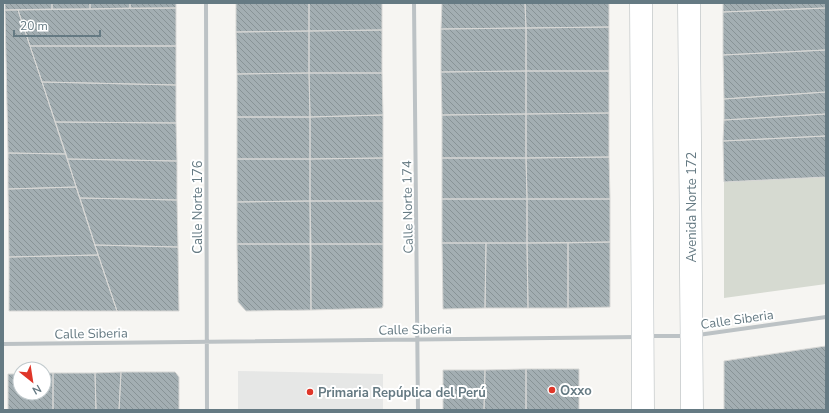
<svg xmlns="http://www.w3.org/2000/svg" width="829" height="413" viewBox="0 0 829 413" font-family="'Nunito Sans',sans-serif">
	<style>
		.built { fill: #e6e7e6 }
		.grass { fill: #d6dad1 }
		.building { fill: url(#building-back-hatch); stroke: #d7d7d5 }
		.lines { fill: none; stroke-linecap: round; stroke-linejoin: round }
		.secondary-casing { stroke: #afb6b9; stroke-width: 23 }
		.street { stroke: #bcc2c5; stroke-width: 4 }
		.secondary { stroke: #fff; stroke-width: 22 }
		.poi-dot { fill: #df3629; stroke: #fff; stroke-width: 1.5 }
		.labels { text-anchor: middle; stroke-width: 4; stroke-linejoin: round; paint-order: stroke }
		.street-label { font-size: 13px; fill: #657a83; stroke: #fff }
		.poi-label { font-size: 13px; font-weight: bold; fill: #657a83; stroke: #fff; text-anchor: start }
	</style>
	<defs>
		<pattern id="building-back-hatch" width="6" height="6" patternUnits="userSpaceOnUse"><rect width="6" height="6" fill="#a3aeb2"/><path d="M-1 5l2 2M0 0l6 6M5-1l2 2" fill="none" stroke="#889396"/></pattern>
	</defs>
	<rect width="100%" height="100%" fill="#f6f5f2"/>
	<path class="built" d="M238,371l145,3v36h-145z"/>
	<path class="grass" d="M826,177v107l-102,14v-116z"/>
	<path class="building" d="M5,3h47v6l-47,1z
		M52,3h38v6h-38z
		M90,3h40v5l-40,1z
		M130,3h46v5h-46z
		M236,3h73v28l-73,1z
		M309,3h73v27l-73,1z
		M442,3h83l1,25 -85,1z
		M525,3h84v24l-83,1z
		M723,3h103v5l-103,4z
		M176,8v38h-146l-12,-36z
		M826,8v42l-103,5v-43z
		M5,10h13l48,144 -58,-1z
		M609,27v44h-83v-43z
		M526,28v43l-85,1v-43z
		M382,30v43h-73v-42z
		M309,31v42l-72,1 -1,-42z
		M30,46h146v39l-134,-3z
		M826,50v42l-102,7 -1,-44z
		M526,71h83v42l-83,1z
		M526,71v43l-84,1 -1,-43z
		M309,73l1,44h-73v-43z
		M309,73h73l1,42 -73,2z
		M42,82l134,3v38l-121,-1z
		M826,92v22l-102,6v-21z
		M609,113v44l-83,1v-44z
		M526,114v44h-84v-43z
		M826,114v22l-103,5 1,-21z
		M383,115v43l-73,1v-42z
		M237,117h73v42h-73z
		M55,122l121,1 1,38 -110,-2z
		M826,136v41l-102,5 -1,-41z
		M8,153l58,1 10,33 -68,2z
		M609,157l1,42h-83l-1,-41z
		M383,158v43h-73v-42z
		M442,158h84l1,41h-85z
		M67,159l110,2v39l-97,-2z
		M237,159h73v42l-73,1z
		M76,187l22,68 -89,2 -1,-68z
		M80,198l97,2 1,47 -83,-2z
		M442,199h85v44h-85z
		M527,199h83v43l-83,1z
		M310,201h73v43h-72z
		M310,201v43h-73v-42z
		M610,242v65l-42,1v-65z
		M442,243h44l-1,65 -42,1z
		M486,243h41l1,65h-43z
		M527,243h41v65h-40z
		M237,244h73l1,66 -65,1 -8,-9z
		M311,244h72v62l-1,2 -71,2z
		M95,245l83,2 1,64h-62z
		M98,255l19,56h-108v-54z
		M826,346v64h-102v-49z
		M526,369h53v41h-53z
		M526,369v41h-42l1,-40z
		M443,370h42l-1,40h-41z
		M121,372l-2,38h-23l-1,-37z
		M121,372h54l4,5v33h-60z
		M44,373h9v37h-45v-36h12v19h24z
		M53,373h42l1,37h-43z"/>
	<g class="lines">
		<defs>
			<path id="secondary" d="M641,3l2,407
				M689,3l3,407"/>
		</defs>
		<use href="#secondary" class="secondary-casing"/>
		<path class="street" d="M206,3l1,407
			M414,3l4,407
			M698,335l128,-18
			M650,336h35
			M3,344l634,-7"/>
		<use href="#secondary" class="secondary"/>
	</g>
	<g class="poi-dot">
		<circle cx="552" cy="390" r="4"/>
		<circle cx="310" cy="392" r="4"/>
	</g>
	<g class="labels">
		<g class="street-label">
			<text transform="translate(197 207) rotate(-90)" y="5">Calle Norte 176</text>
			<text transform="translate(407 207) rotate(-91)" y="5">Calle Norte 174</text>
			<text transform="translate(691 207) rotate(-90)" y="5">Avenida Norte 172</text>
			<text transform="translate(737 319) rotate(-8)" y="5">Calle Siberia</text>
			<text transform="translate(415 329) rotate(-1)" y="5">Calle Siberia</text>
			<text transform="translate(91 333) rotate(-1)" y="5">Calle Siberia</text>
		</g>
		<g class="poi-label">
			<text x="560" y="395">Oxxo</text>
			<text x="318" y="397">Primaria Repúplica del Perú</text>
		</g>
	</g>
	<rect width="829" height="413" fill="none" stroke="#657a83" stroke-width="8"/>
	<g transform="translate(32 381) rotate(150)"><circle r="19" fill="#ffffff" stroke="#c1cacd"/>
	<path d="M0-3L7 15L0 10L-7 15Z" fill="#df3629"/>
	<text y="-6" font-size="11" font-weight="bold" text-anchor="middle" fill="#657a83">N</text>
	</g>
	<path d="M14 30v6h86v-6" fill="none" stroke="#657a83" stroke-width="2"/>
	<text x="20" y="30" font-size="12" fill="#657a83" stroke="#ffffff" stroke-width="3" paint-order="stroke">20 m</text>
</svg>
